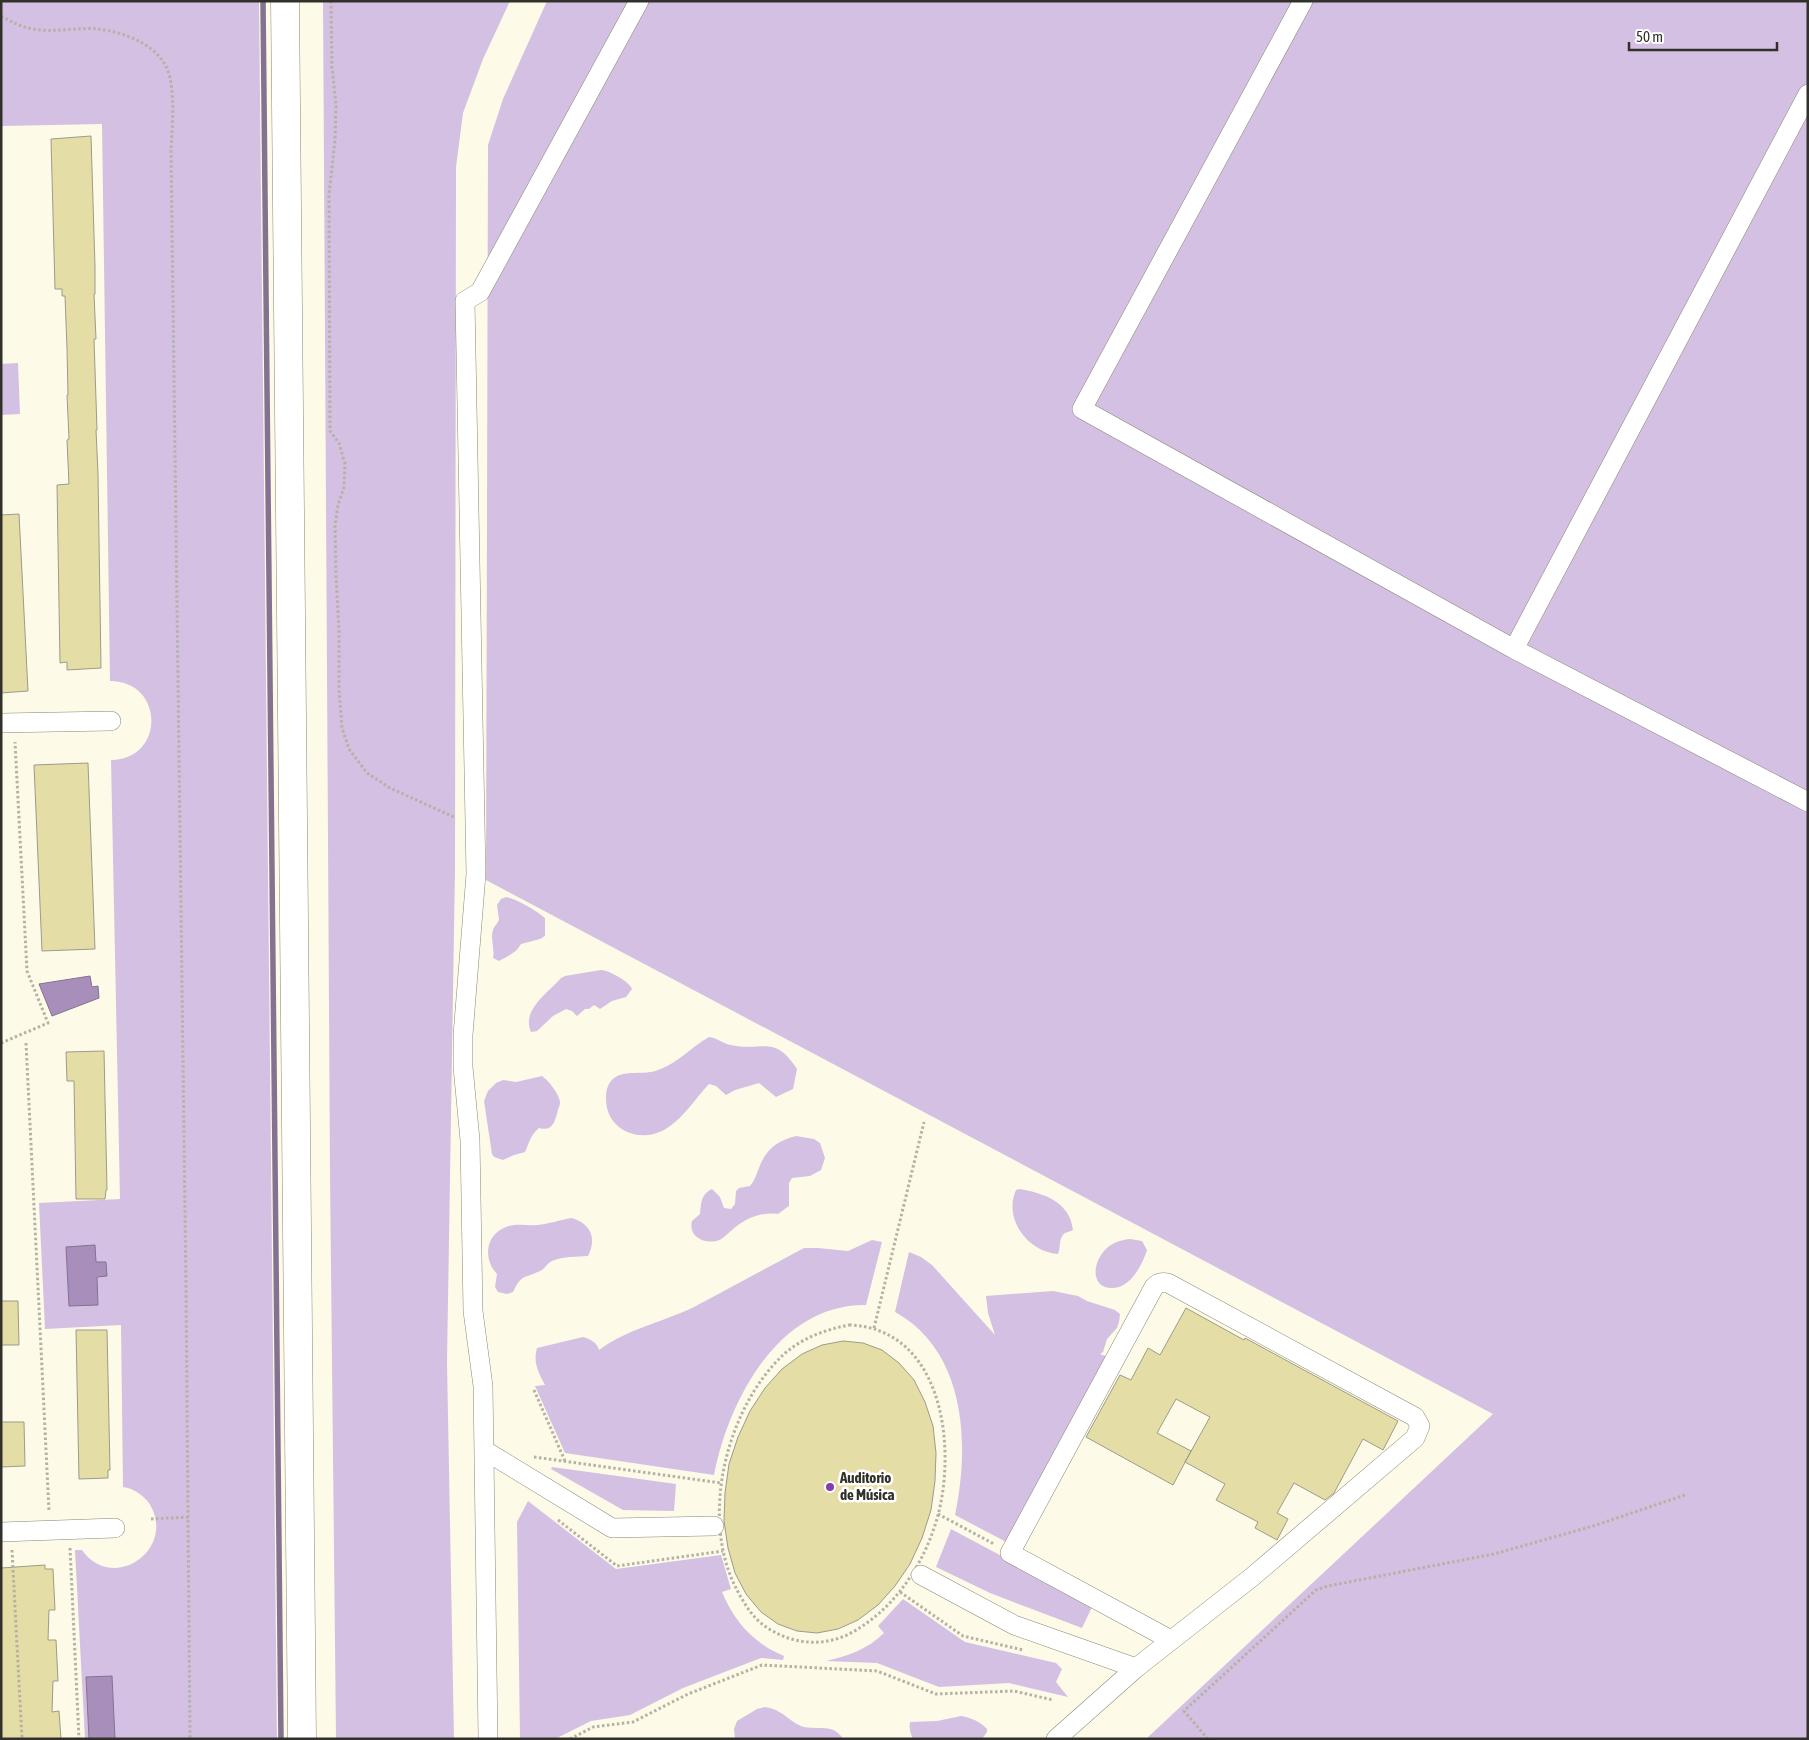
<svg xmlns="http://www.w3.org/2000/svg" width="1809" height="1740" viewBox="0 0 1809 1740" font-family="'Asap Condensed',sans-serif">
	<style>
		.green { fill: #d4c0e3 }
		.water { fill: #a88ebb; stroke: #847290 }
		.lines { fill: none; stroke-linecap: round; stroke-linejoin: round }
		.stream { stroke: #847290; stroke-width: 5.5 }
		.building { fill: #e5dda6; stroke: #9d9b8a }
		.minor-casing { stroke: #898777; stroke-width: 20 }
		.highway-casing { stroke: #898777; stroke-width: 29 }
		.path { stroke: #b5b2a5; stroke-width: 3; stroke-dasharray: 2.5 2.5; stroke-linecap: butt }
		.minor { stroke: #fff; stroke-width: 19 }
		.highway { stroke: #fff; stroke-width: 28 }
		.poi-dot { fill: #843daf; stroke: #fff; stroke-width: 2 }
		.labels { text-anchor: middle; stroke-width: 5; stroke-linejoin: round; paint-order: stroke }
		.poi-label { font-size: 15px; font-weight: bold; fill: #31302a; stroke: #fff; text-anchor: start }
	</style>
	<rect width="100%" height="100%" fill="#fdfae8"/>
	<path class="green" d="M1,1h258l18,1738h-192l-10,-189h7c31,44 96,-1 67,-47 -6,-8 -16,-15 -26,-16l-2,-162 -76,4 -6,-126 81,-4 -9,-439c54,0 54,-79 -1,-79l-8,-557 -101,2z
		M323,1h187l-27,58 -20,54 -7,54 -1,702 -8,493 7,377h-118l-6,-565z
		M547,1h1261v1738h-662l347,-325 -1007,-534 2,-735 15,-46z
		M18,363l2,51 -19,1v-51z
		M506,897c13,3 29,13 39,21v18l-5,3 -19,5c-5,9 -13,12 -22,17l-6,-3c2,-9 -3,-19 0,-28 1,-4 5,-6 6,-11l-2,-14 4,-6z
		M601,970c7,0 28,11 31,19l-6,8 -14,4 -12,8 -6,-4 -5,4h-4l-8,7 -5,-5 -6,-2 -13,7 -16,15 -6,1c-10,-22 18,-40 30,-54l4,-2z
		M709,1037c9,1 14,7 22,8 33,7 43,-11 66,24l-4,20 -17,8 -17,-14 -24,7 -9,5 -10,-9 -7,-2c-14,15 -27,36 -45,46 -26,14 -58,-1 -58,-31 0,-8 1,-15 8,-21 11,-8 28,-3 41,-7 21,-6 35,-23 54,-34z
		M542,1076c7,5 17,18 18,26 0,4 -1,4 -2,8 -3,11 -5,22 -19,18 -8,6 -10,15 -14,24l-11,3 -11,5 -9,-3 -2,-3 -8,-53 4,-10 8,-8 7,-3 13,2z
		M796,1136l18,3 6,4 5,15 -4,12 -11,6 -18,2 -3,5v23l-11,8c-18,-2 -32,4 -46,16 -5,4 -10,10 -16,11 -14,3 -28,-6 -24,-20l8,-7c1,-11 1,-20 12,-25l8,8 4,11 7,1 4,-5 1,-13 3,-3 11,-2c5,-6 6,-11 9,-18 7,-19 18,-27 37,-32z
		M1019,1189c25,4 51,13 54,41 -2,1 -5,2 -8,3 -7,5 -4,15 -7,21 -30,-2 -55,-35 -42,-64z
		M572,1218c19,6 25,20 16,38 -11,1 -25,0 -36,5 -5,2 -7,8 -12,10 -17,8 -18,3 -27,21l-6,2 -9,-2 -3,-5 2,-13c-14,-15 -12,-39 9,-47 11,-4 21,-1 31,-2 12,-1 23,-5 35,-7z
		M1130,1239l12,2 5,9c-4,13 -16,38 -34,38 -20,1 -21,-20 -12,-33 7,-11 18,-15 29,-16z
		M872,1240l10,2 -16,63c-87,-1 -137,94 -152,170l-149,-22 -30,-67 10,-1c-7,-13 -12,-22 -8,-37l46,-11c8,2 14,6 16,13 28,-21 64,-28 95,-43l110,-59h14l30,3z
		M909,1252l12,5 11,8 63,70 -7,-22 -2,-17 67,-5 25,5 9,5 28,9 5,4 -1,8 -2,6 -10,11 -4,13 -3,2 8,3 -100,186 -53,-28c15,-71 11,-164 -60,-203z
		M552,1467l124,17 -2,27 -51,-1 -72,-41z
		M528,1501l88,68 105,-14 10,34 -9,3c12,29 32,52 62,64l-1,4 -22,-2 -78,30 -53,27 -39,6 -36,18h-35l-3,-217z
		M951,1529l142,76 -11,23 -92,-35 -54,-26z
		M903,1599l62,43 91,21 6,6 -6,13 12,15 -59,-14 -70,4 -62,-24 -51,-2c22,-5 42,-12 58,-28l-6,-7z
		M765,1707c19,3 25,16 39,20 15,3 30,-4 39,12h-108l-1,-10 3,-8 20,-12z
		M961,1716c10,2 19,5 26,13v3l-5,7h-69c-3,-6 -4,-11 -3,-17l27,-1z"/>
	<path class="water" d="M90,976l2,11 6,-1 1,12 -47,18 -13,-32z
		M95,1245l1,17h10l1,14 -10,1 1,28 -29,1 -3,-59z
		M112,1676l3,63h-26l-3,-62z"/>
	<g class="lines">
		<path class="stream" d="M263,1l18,1738"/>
	</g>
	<path class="building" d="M91,136l4,131v27h-1l2,45h-2l3,91h-1l2,44 3,194 -34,2v-8l-7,1 -3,-178 12,-1 -2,-44 2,-1 -2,-44h1l-1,-46 -2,-53h-3v-7h-7l-4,-150z
		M19,514l9,177 -27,2v-178z
		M88,763l7,186 -53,2 -8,-186z
		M104,1051l3,139h-1l-1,9h-29l-2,-118h-7l-1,-29z
		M1,1301h17l1,44h-18z
		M1186,1308l58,32 1,-2 153,83 -15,29 -20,-11 -29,54 -9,7 -31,-17 -17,30 11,6 -11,21 -22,-12 3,-6 -42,-22 9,-16 -40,-22 25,-45 -34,-18 -19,34 34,18 -18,34 -87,-48 34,-62 11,5 17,-32 12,7z
		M76,1330h31l3,140h-2v8l-29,1z
		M843,1341l20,2 19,7 17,13 15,17 11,22 8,24 3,27 -1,28 -4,29 -9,28 -12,26 -15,22 -17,19 -20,15 -20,9 -21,4 -20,-2 -19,-7 -17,-12 -15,-18 -11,-21 -7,-25 -4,-27 1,-28 4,-29 9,-27 12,-26 15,-23 17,-19 20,-15 20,-9z
		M1,1422h23l1,44 -24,1z
		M45,1565v4h8l2,41h-6l-1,30h8l2,41h-5l-1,31 7,-1 2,28h-60v-171z"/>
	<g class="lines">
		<defs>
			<path id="minor" d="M1303,1l-221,408 432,240 294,153
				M1514,649l294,-555
				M1,723l110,-2
				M484,1450l128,78 102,-2
				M1,1532l114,-4
				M921,1575l93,50 122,43
				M488,1739l-5,-353 -10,-75 -3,-171 -7,-73v-32l13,-161 -11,-573 15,-9 159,-291
				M1056,1739l80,-71 116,-91 163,-139 5,-12 -5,-9 -247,-134c-6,-1 -9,-1 -14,4l-144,266 161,87"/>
			<path id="highway" d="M285,1l17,1738"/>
		</defs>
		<use href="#minor" class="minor-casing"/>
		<use href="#highway" class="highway-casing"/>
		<path class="path" d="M331,1l1,67 4,36 -1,36 -6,55 1,236 9,12 6,21 -1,23 -6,18 -3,20 1,51 3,55v58l3,39 7,21 18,24 23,15 66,30
			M1,16c11,6 20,11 32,13 21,4 44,-2 65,0 28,3 66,18 72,49 5,23 2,49 1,73l15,1138 4,450
			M1,1043l47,-20 -21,-52 -12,-229
			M26,1043l23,468
			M849,1325c92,3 108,118 89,190 -13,49 -45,97 -91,120 -29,13 -60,8 -85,-11 -12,-10 -20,-24 -27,-38 -35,-71 -8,-178 48,-231 19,-17 41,-25 66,-30z
			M874,1328l50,-206
			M534,1390l31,71
			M534,1457l187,26
			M938,1514l56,30
			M151,1519l38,-2
			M558,1520l59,46 106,-15
			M70,1548l9,191
			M12,1550l10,189
			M900,1592l63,44 60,14
			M570,1739l23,-12 40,-5 55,-28 74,-29 115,6 59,23 78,-3 39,9
			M1208,1739l-24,-28 132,-121 12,-4 166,-32 99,-28 92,-31"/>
		<use href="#minor" class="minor"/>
		<use href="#highway" class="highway"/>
	</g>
	<circle class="poi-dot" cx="830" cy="1487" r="5"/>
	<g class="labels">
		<g class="poi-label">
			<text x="840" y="1483">Auditorio<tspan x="840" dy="17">de Música</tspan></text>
		</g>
	</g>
	<rect width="1809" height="1740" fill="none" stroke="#31302a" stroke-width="5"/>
	<path d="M1629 42v8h148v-8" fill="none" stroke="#31302a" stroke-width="2.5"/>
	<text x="1636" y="42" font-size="15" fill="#31302a" stroke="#ffffff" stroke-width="4" paint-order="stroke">50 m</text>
</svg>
